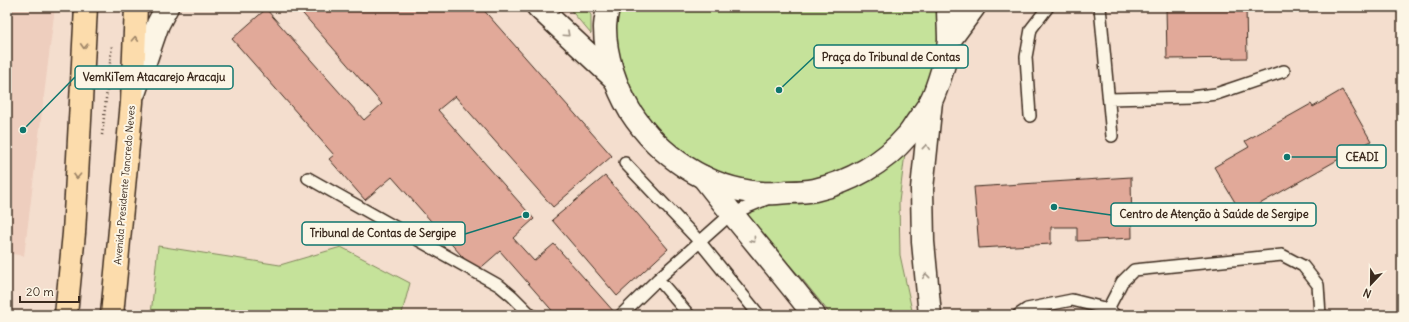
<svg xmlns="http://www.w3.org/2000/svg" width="1409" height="322" viewBox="0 0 1409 322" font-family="Delius,sans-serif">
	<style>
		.built { fill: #eecebe }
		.green { fill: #c5e29a; stroke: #80865c }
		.building { fill: #e1a999; stroke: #3b2a1e }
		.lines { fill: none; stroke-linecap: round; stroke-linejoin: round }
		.service-casing { stroke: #3b2a1e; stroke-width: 14 }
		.minor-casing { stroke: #3b2a1e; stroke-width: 25 }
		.tertiary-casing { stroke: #3b2a1e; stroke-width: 25 }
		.primary-casing { stroke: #3b2a1e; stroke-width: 25 }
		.path { stroke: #3b2a1e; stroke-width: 2.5; stroke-dasharray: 1 3; stroke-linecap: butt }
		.service { stroke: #fcf5e5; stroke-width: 11 }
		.minor { stroke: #fcf5e5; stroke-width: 22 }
		.tertiary { stroke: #fcf5e5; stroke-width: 22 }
		.primary { stroke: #fcdcac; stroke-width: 22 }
		.oneway { stroke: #9c9082 }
		.oneway2 { stroke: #9c8365 }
		.labels { text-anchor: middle; stroke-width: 4; stroke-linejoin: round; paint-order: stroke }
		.street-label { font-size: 10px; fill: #3b2a1e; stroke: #fcf5e5 }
		.leader { fill: none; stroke: #0f766e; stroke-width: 1.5 }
		.callout-dot { fill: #0f766e; stroke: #fcf5e5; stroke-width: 1.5 }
		.callout { fill: #fcf5e5; stroke: #0f766e; stroke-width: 1.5 }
		.callout-label { font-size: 11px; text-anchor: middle; font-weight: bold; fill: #3b2a1e }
	</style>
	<rect width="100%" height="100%" fill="#f4dece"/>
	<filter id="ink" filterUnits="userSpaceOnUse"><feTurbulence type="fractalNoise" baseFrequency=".025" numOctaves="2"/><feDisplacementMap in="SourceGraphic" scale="8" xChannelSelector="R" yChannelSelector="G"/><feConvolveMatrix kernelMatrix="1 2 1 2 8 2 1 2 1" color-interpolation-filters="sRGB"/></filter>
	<g filter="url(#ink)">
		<path class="built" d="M7,7h48l-31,249 -17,-3z"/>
		<path class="green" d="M568,7h17l6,8v19z
			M608,7h340l-15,89 -71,76 -100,21 -88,-34 -59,-80z
			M906,145l-7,57 1,53 13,60h-82l-28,-35 -65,-73 56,-5 57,-11z
			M158,246l122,19 61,-18 69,36 -8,30 6,2h-257z"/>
		<path class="building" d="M297,7h184l131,149 -59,51 -98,-111 -17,14 96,109 -21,19 21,23 20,-17 61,69 -3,2h-56l-56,-64 -24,21 -84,-95 -27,23 -36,-41 5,-4 -102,-116 34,-30 98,111 18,-16z
			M1166,7h80l1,51 -80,1z
			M1342,90l29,51 -129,73 -28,-47 35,-20 -4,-6 66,-37 2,3z
			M605,176l63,73 -51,47 -65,-76z
			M1131,177l1,61 -55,3v-14h-26v17l-72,4 -5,-61z"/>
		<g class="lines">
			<defs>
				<path id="service" d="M1100,7l12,129
					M1109,99l82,-2 25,-3 68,-23
					M1030,116l-4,-59 5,-28 17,-22
					M625,163l74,78 60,74
					M308,178l192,108 12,10 19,19
					M658,279l31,36
					M1108,309l14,-27 12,-12 148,-15 21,11 15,19 2,30
					M621,315l37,-36 73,-65 38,-16
					M1018,315l9,-6 45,-9 36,9 7,6"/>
				<path id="minor" d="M703,177c36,47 75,91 111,138
					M930,315l-7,-73 -1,-53 9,-88"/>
				<path id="tertiary" d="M538,7l77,72
					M608,7c-1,7 -3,14 -3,21 0,28 11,59 25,83 29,45 77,78 131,82 9,1 18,0 27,-1 9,0 18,0 27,-2 35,-8 69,-27 92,-54 5,-5 8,-12 12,-17 4,-6 9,-12 12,-18 6,-12 17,-47 18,-61 0,-11 -1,-22 -1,-33
					M949,41l25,-34
					M135,91l23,-67 9,-17"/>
				<path id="primary" d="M66,315l8,-82 12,-226
					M112,315l20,-213 4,-95"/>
			</defs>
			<use href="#service" class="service-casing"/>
			<use href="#minor" class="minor-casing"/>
			<use href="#tertiary" class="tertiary-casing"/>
			<use href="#primary" class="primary-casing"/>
			<path class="path" d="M102,135l10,-90"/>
			<use href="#service" class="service"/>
			<use href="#minor" class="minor"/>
			<use href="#tertiary" class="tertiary"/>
			<use href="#primary" class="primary"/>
		</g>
		<defs><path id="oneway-chevron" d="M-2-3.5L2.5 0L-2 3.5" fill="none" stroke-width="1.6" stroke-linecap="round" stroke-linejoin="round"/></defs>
		<g class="oneway">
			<use href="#oneway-chevron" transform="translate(567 34) rotate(43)"/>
			<use href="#oneway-chevron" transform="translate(926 147) rotate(-84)"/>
			<use href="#oneway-chevron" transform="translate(753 240) rotate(50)"/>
			<use href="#oneway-chevron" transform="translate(926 276) rotate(-96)"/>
		</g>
		<g class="oneway2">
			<use href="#oneway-chevron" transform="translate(135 39) rotate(-87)"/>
			<use href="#oneway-chevron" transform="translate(84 46) rotate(93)"/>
			<use href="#oneway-chevron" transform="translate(77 176) rotate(93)"/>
		</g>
	</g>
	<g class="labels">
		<g class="street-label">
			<text transform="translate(124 185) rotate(-85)" y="4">Avenida Presidente Tancredo Neves</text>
		</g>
	</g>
	<path class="leader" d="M779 90L814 57M23 130L75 77M1287 157L1337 157M1054 207L1111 215M526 215L465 234"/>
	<g class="callout-dot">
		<circle cx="779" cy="90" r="4"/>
		<circle cx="23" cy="130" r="4"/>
		<circle cx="1287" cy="157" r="4"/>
		<circle cx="1054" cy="207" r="4"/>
		<circle cx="526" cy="215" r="4"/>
	</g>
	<g class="callout">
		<rect x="814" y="45" width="154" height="23" rx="4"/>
		<rect x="75" y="66" width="158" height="23" rx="4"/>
		<rect x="1337" y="145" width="49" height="23" rx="4"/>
		<rect x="1111" y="203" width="205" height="23" rx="4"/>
		<rect x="302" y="222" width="163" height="23" rx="4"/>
	</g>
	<g class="callout-label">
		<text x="891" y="61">Praça do Tribunal de Contas</text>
		<text x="154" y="81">VemKiTem Atacarejo Aracaju</text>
		<text x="1362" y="161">CEADI</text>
		<text x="1214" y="218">Centro de Atenção à Saúde de Sergipe</text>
		<text x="383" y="237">Tribunal de Contas de Sergipe</text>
	</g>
	<rect width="1409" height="322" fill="none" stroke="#fcf5e5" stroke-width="24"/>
	<rect x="12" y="12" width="1385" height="298" fill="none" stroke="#3b2a1e" stroke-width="1.5" filter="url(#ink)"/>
	<g transform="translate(1371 284) rotate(202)" stroke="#fcf5e5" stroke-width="3" paint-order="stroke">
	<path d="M0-3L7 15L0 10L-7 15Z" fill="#3b2a1e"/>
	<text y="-6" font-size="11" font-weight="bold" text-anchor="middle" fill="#3b2a1e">N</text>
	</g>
	<path d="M20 296v6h59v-6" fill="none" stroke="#3b2a1e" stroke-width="2"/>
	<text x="26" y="296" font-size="12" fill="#3b2a1e" stroke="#fcf5e5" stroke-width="3" paint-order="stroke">20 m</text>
</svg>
